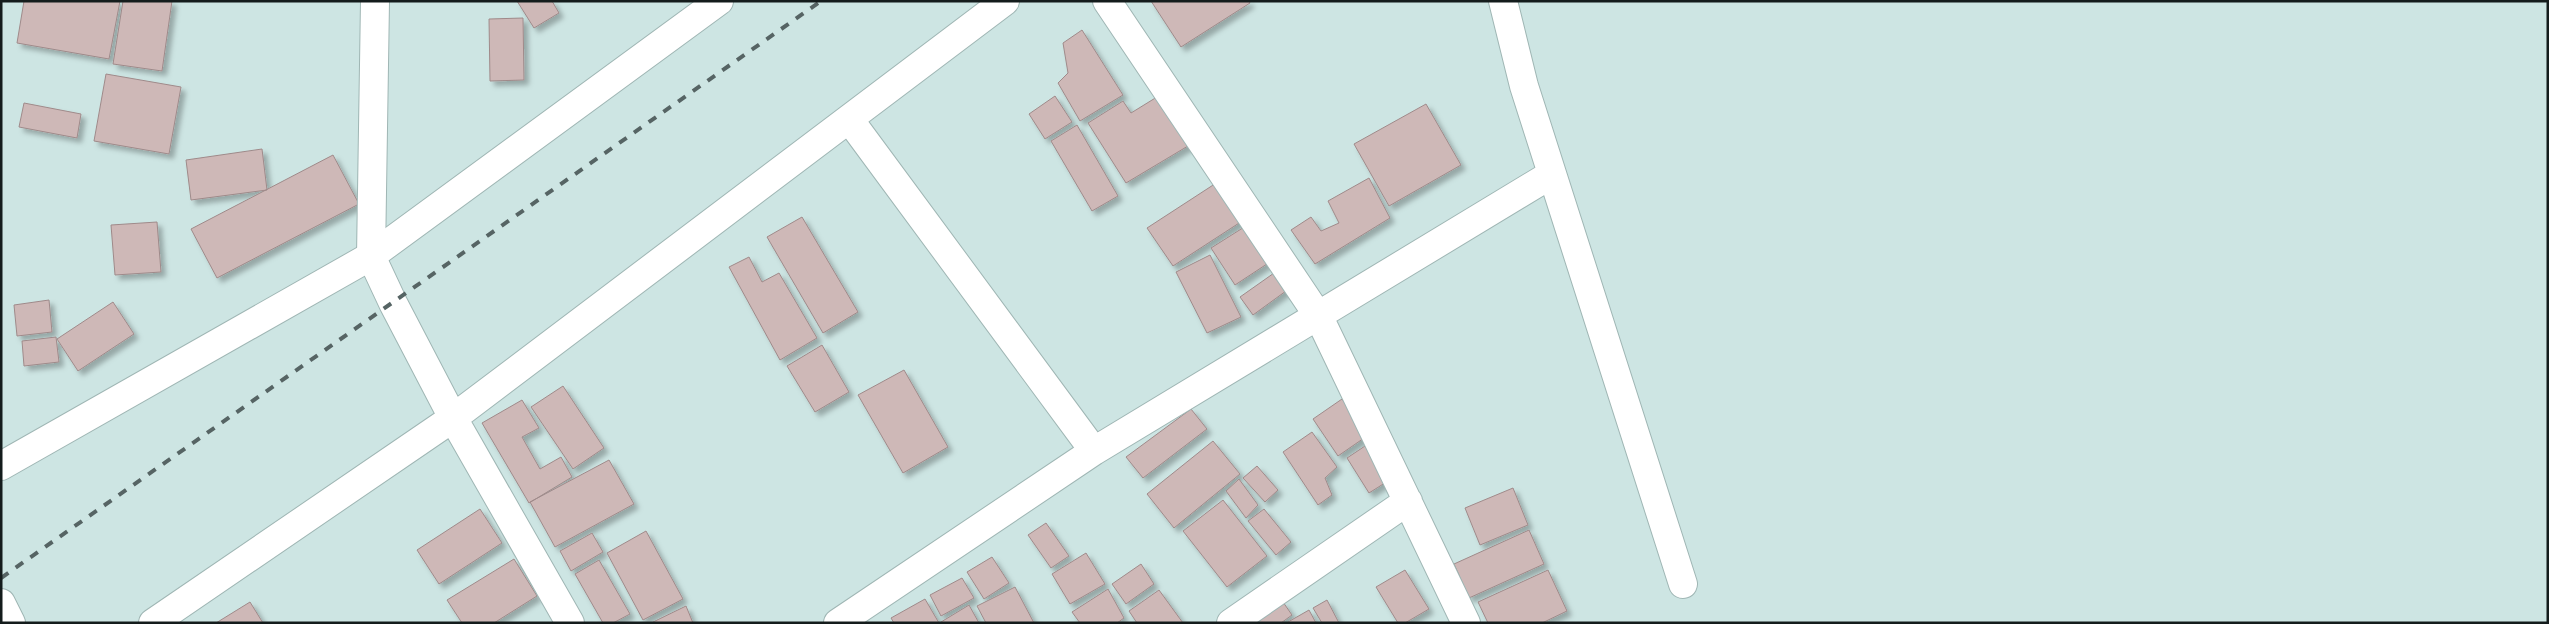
<svg xmlns="http://www.w3.org/2000/svg" width="2549" height="624" viewBox="0 0 2549 624" font-family="'Times New Roman',serif">
	<style>
		.building { fill: #ceb8b7; stroke: #9f8a8a; filter: url(#shadow) }
		.lines { fill: none; stroke-linecap: round; stroke-linejoin: round }
		.minor-casing { stroke: #9fb6b4; stroke-width: 30 }
		.major-casing { stroke: #9fb6b4; stroke-width: 30 }
		.minor { stroke: #fff; stroke-width: 28 }
		.major { stroke: #fff; stroke-width: 28 }
		.rail { stroke: #566464; stroke-width: 4; stroke-dasharray: 9 9; stroke-linecap: butt }
	</style>
	<defs>
		<filter id="shadow"><feDropShadow dx="4.5" dy="4.5" stdDeviation="2.5" flood-color="#0004"/></filter>
	</defs>
	<rect width="100%" height="100%" fill="#cde5e3"/>
	<path class="building" d="M24,1h96l-11,58 -92,-16z
		M123,1h49l-10,70 -49,-7z
		M517,1h35l7,12 -25,15z
		M1151,1h98l1,2 -69,44z
		M523,18l1,62 -34,1 -1,-62z
		M1082,30l41,65 -43,26 -22,-38 10,-10 -5,-30z
		M106,74l75,13 -12,67 -75,-13z
		M1165,92l28,51 -67,40 -38,-60 35,-22 8,12z
		M1055,96l17,26 -27,17 -16,-25z
		M24,103l57,11 -4,24 -58,-11z
		M1426,104l35,61 -72,41 -35,-62z
		M1077,125l41,71 -26,15 -41,-70z
		M262,149l5,41 -76,10 -5,-40z
		M333,155l26,49 -142,74 -26,-49z
		M1227,176l26,38 -80,52 -26,-38z
		M1369,178l21,40 -75,46 -24,-34 20,-13 10,14 18,-8 -11,-22z
		M802,217l56,95 -35,21 -56,-96z
		M157,222l4,50 -46,3 -4,-50z
		M1249,224l24,36 -38,25 -24,-37z
		M1210,255l31,62 -34,16 -31,-61z
		M749,257l13,25 17,-9 38,65 -37,22 -51,-93z
		M1284,266l13,17 -44,32 -13,-18z
		M49,300l3,32 -35,4 -3,-31z
		M113,302l21,32 -56,37 -21,-32z
		M56,337l3,25 -35,4 -2,-25z
		M822,345l27,47 -34,20 -28,-46z
		M904,370l44,77 -45,26 -45,-78z
		M563,386l41,62 -31,21 -42,-62z
		M1342,399l25,37 -29,20 -25,-37z
		M522,400l17,28 -17,9 18,32 21,-12 11,20 -43,26 -47,-80z
		M1191,409l16,20 -64,49 -17,-21z
		M1312,432l25,35 -12,11 7,17 -14,10 -35,-53z
		M1213,441l27,33 -66,54 -27,-34z
		M1365,446l23,35 -19,12 -22,-35z
		M609,460l25,44 -79,43 -25,-45z
		M1257,466l21,24 -13,12 -22,-24z
		M1239,479l19,26 -12,13 -20,-27z
		M1513,488l15,37 -48,20 -15,-37z
		M1223,500l44,56 -40,31 -44,-56z
		M480,509l22,34 -63,41 -22,-34z
		M1264,509l27,33 -15,13 -28,-34z
		M1046,523l23,33 -18,12 -23,-33z
		M1529,530l15,34 -75,34 -15,-34z
		M646,531l37,68 -40,21 -36,-67z
		M592,533l11,19 -32,19 -11,-20z
		M1086,553l19,31 -35,20 -18,-30z
		M992,557l17,26 -25,16 -17,-27z
		M514,559l23,37 -43,27h-32l-15,-23z
		M599,560l31,54 -17,9h-10l-28,-49z
		M1141,564l13,20 -28,20 -14,-20z
		M1405,570l24,39 -24,14h-7l-22,-36z
		M1548,570l19,41 -25,12h-54l-10,-21z
		M962,578l12,20 -33,18 -11,-21z
		M1015,587l19,36h-48l-9,-17z
		M1108,589l16,29 -7,5h-37l-8,-11z
		M1159,590l24,33h-46l-8,-12z
		M925,599l14,24h-45l-3,-5z
		M1327,600l12,23h-17l-9,-15z
		M250,602l13,21h-47z
		M1283,602l9,13 -11,8h-26z
		M969,605l10,18h-37l-1,-1z
		M686,606l7,17h-42z
		M1309,610l7,13h-28v-1z"/>
	<g class="lines">
		<defs>
			<path id="minor" d="M375,1l-4,255 22,47 60,115 117,205
				M1107,1l212,316 147,306
				M1503,1l21,85 159,498
				M849,119l245,332
				M1,603l10,20
				M153,623l300,-205 552,-417
				M838,623l256,-172 458,-277
				M1231,623l177,-122"/>
			<path id="major" d="M1,466l370,-210 348,-255"/>
		</defs>
		<use href="#minor" class="minor-casing"/>
		<use href="#major" class="major-casing"/>
		<use href="#minor" class="minor"/>
		<use href="#major" class="major"/>
		<path class="rail" d="M1,578l820,-577"/>
	</g>
	<rect width="2549" height="624" fill="none" stroke="#141c1c" stroke-width="5"/>
</svg>
